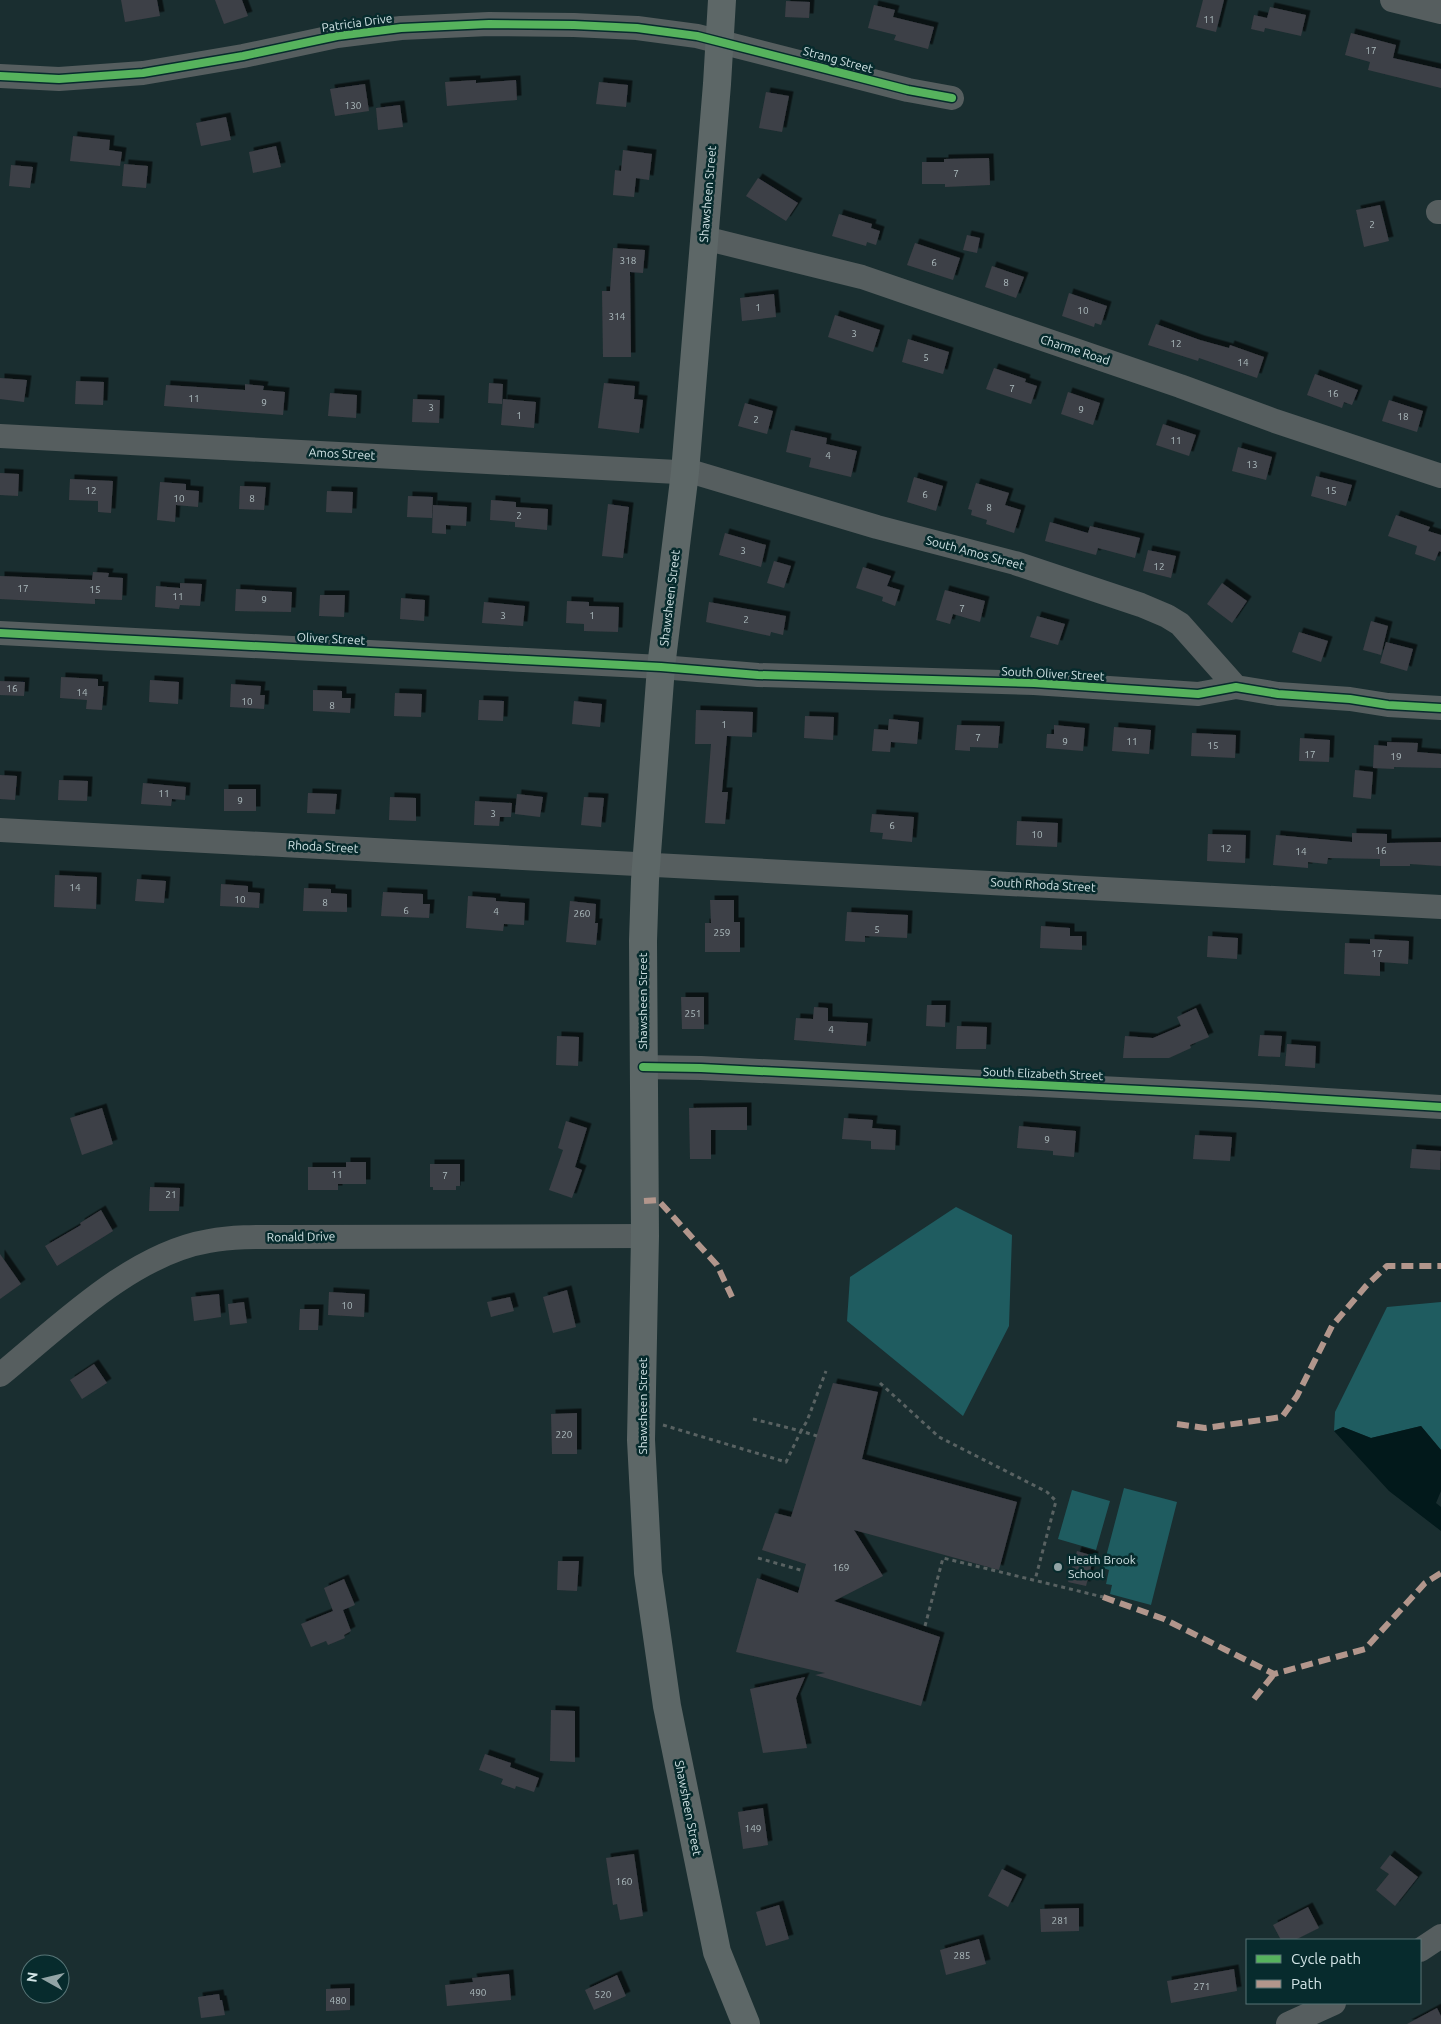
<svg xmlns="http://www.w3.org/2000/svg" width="1441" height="2024" viewBox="0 0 1441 2024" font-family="Ubuntu,sans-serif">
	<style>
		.green { fill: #1f5c60 }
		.water { fill: #02191b }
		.building { fill: #3e3f46; filter: url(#shadow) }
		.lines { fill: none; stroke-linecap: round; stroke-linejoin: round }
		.path { stroke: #596262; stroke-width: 3; stroke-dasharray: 4 4; stroke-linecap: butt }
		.minor { stroke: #565e5f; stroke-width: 24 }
		.major { stroke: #5d6767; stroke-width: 28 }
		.quiet { stroke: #b2968c; stroke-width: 6; stroke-dasharray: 12 6; stroke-linecap: butt }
		.cycleway-casing { stroke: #072b2d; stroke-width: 11 }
		.cycleway { stroke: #56b35d; stroke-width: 8 }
		.poi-dot { fill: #92a4a6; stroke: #072b2d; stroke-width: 2 }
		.labels { text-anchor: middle; stroke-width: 5; stroke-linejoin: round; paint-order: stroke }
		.number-label { font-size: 10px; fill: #adbbbe }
		.street-label { font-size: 12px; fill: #d2e4e6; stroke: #072b2d }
		.poi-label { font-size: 12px; fill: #d2e4e6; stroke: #072b2d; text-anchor: start }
	</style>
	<defs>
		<filter id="shadow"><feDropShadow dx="4.5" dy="-4.5" stdDeviation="0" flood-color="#0009"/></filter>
	</defs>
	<rect width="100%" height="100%" fill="#1a2e30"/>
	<path class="green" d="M956,1207l56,28 -3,91 -46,90 -116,-95 3,-44z
		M1441,1302v148l-20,-24 -50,12 -28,-11 -9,4 1,-19 52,-105z
		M1124,1488l53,14 -26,103 -41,-11 2,-9 -6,-1 3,-14 -6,-2z
		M1072,1490l38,11 -14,49 -38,-11z"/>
	<path class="water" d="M1421,1426l20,24v41l-5,12 5,4v24l-52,-40 -55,-60 9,-4 28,11z"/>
	<path class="building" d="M121,0h36l3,16 -35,6z
		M215,0h27l6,16 -24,8z
		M1203,0h21l-8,32 -20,-5z
		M786,1l24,1 -1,16 -24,-1z
		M874,5l21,5 -2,7 41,10 -6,22 -34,-9 2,-5 -28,-7z
		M1270,7l36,8 -5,21 -36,-8 -1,4 -13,-3 3,-14 13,3z
		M1351,33l45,12 -3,13 48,11v19l-73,-18 2,-8 -25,-7z
		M476,80v3l40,-3 1,20 -70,6 -2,-24z
		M599,82l29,3 -2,22 -30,-3z
		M365,84l4,27 -34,5 -5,-27z
		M766,92l23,4 -7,36 -23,-4z
		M400,105l3,22 -25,3 -2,-22z
		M226,117l5,23 -30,6 -5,-23z
		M73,136l37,4 -1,10 13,2 -2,14 -50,-5z
		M276,146l5,21 -28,6 -4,-21z
		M623,150l29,4 -3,26 -13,-2 -2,19 -21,-2 2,-25 6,1z
		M989,158l1,27 -45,2v-3h-23v-22h22v-3z
		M124,164l24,2 -2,22 -24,-2z
		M11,165l22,2 -3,21 -21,-2z
		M758,178l40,25 -12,18 -40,-25z
		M1380,205l9,36 -25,6 -8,-37z
		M839,214l33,10 -1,4 9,3 -4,14 -9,-3 -1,4 -34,-10z
		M967,235l13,3 -3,15 -14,-3z
		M915,243l45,15 -7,22 -46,-15z
		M613,248l32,2 -2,23 -13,-1 1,85h-28l-1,-66h8z
		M992,266l32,11 -8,21 -31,-11z
		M1069,293l38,13 -6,19 -6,-2 -1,4 -32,-11z
		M774,294l2,23 -34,4 -2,-23z
		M835,315l45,15 -7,22 -45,-15z
		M1156,324l44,16 29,8 1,-3 34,12 -7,21 -58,-20 -1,3 -50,-16z
		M908,339l41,13 -6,22 -41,-12z
		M994,368l32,11 -1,3 12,4 -6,18 -45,-15z
		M1315,374l43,16 -6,15 -8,-3 -2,6 -35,-13z
		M0,378l27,2 -3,22 -24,-3z
		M76,381l28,1 -1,23 -28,-1z
		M489,383l14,1 -1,20 -14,-1z
		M604,383l31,3 -1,13 9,1 -4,33 -41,-5z
		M245,384l19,2 -1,4 22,2 -2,23 -119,-9 2,-21 79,5z
		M1068,392l32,11 -7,22 -32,-11z
		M330,393l27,2 -1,23 -28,-2z
		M413,399l27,1 -1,23 -27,-1z
		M503,399l33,3 -2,26 -33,-3z
		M1389,400l34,11 -6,21 -35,-11z
		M745,403l28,8 -6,23 -29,-8z
		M1163,424l33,11 -7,21 -33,-11z
		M791,430l36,8 -1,6 31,7 -6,26 -42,-10 2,-9 -25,-6z
		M1238,447l34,10 -6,23 -34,-9z
		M0,473l19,1 -1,22 -18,-1z
		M1316,476l36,9 -6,21 -35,-10z
		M914,477l29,9 -7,25 -29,-9z
		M70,479l43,2 -2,32 -13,-1v-11l-29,-1z
		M160,482l26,2v6l13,1 -1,16 -22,-2 -1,17 -18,-2z
		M976,483l33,10 -4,12 16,5 -7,23 -28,-9 1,-4 -16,-5 1,-5 -4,-1z
		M240,486l26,1 -2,23 -25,-1z
		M327,491l26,1 -1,21 -26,-1z
		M408,496l25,1 -1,21 -25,-1z
		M491,500l25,2v5l32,2 -1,21 -32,-3v-5l-25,-2z
		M608,504l21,3 -6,51 -21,-2z
		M433,505l34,2 -1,19 -20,-1v9l-14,-1z
		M1396,515l34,12 -2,4 13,4v17l-2,-1 -4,10 -20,-7 2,-8 -29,-10z
		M1050,522l38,11 2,-7 50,12 -5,20 -37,-10 -2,7 -51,-14z
		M725,533l41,12 -5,22 -42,-12z
		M1148,550l28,6 -5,22 -28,-7z
		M774,561l17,5 -7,22 -17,-5z
		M863,567l28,9 -4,10 13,4 -5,16 -13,-5 1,-4 -27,-9z
		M93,572l16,1 -1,4 15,1 -1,22 -27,-1v5l-95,-5v-23l92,4z
		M180,583l22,1 -2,22 -20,-1 -1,4 -24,-2 1,-21 24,2z
		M1222,583l25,18 -15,22 -25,-19z
		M236,589l56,3 -1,20 -56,-1z
		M945,590l40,11 -5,21 -27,-8 -3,10 -14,-4z
		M320,595h25l-1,22 -25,-1z
		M401,598l24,2 -1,21 -24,-2z
		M567,601l22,1v4l30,1 -1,25 -34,-1v-7l-18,-1z
		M484,602l41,4 -2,20 -41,-3z
		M709,602l77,14 -3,19 -12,-3 -1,4 -64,-14z
		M1037,616l28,8 -7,21 -28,-8z
		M1371,621l17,5 -7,29 -18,-5z
		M1299,632l29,9 -7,21 -29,-10z
		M1386,642l27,7 -6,22 -27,-8z
		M61,677l37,2v7h6l-2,24 -16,-1 1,-9 -27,-2z
		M150,680l29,2 -1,22 -29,-2z
		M0,681l25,1 -1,14 -24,-1z
		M231,684l30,2 -1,9h5l-1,14 -34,-2z
		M313,690l29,1v7h9l-1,15 -37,-2z
		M395,693l27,1 -1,23 -27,-1z
		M479,700l25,1 -1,20 -25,-1z
		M574,701l28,3 -2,23 -28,-3z
		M696,710l57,2 -1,25 -25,-1 -5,56h6l-3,32 -20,-1 6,-79h-16z
		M805,716l29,1 -1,23 -29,-2z
		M889,719l30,3 -2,22 -26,-2 -1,10 -18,-1 2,-22 14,1z
		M957,725l43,1 -2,22 -28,-1v4l-15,-1z
		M1054,725l31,3 -2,23 -37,-3 1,-14h7z
		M1114,727l37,3 -2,24 -37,-3z
		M1192,733l44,2 -1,23 -44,-2z
		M1300,738l30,2 -1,22 -30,-1z
		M1387,742l31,1 -1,9 24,2v14l-47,-1v2l-21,-1 1,-23 13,1z
		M1355,770l18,2 -2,27 -18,-2z
		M0,775l17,1 -2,24 -15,-1z
		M59,780l29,1 -1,20 -29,-1z
		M143,783l43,4 -1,13 -13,-1 -1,7 -30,-2z
		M224,789h32v22h-32z
		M308,793l29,1 -2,20 -28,-1z
		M517,794l26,3 -3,20 -25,-3z
		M390,797l26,1v23l-27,-1z
		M584,797l20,1 -3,29 -20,-2z
		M475,801l37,2 -1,14h-11l-1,9 -25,-1z
		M872,814l42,3 -2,25 -30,-3 1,-6 -13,-1z
		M1017,821l41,2 -1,24 -41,-2z
		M1352,833l35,1v9l54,-1v24l-31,-2v2h-30v-7l-52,-1 -1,6 -19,-2v6l-35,-3 3,-30 76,7z
		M1208,834l38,1 -1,28 -38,-2z
		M55,875l42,2 -1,32 -42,-2z
		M137,879l29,2 -2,22 -29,-2z
		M221,884l27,2v6l12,1 -1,15 -39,-2z
		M304,888l27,1v4l16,1v18l-44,-1z
		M383,892l40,2v10h7l-1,14 -48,-2z
		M468,896l28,2v3l29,2 -1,22 -20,-1 -1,7 -37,-3z
		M710,900h24v22h6v30h-35v-29h6z
		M570,901l26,3 -1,19h3l-2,22 -30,-3z
		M847,912l61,3 -1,23 -42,-2v6l-20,-1z
		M1041,926l29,2v8h12v14l-42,-2z
		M1208,936l30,2 -1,21 -30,-2z
		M1370,939l39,2 -1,23 -28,-2v14l-36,-2 1,-31 25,1z
		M681,997h23v32h-22z
		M927,1005h19l-1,22 -19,-1z
		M814,1007l14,1v13l40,2 -2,23 -72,-6 2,-22 17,1z
		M1196,1008l13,29 -19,8 1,3 -22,10h-46l2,-22 28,2 28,-12 -4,-9z
		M957,1026l30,1 -1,22h-30z
		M1260,1035l22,1 -2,21 -22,-1z
		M557,1036l22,1 -1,29 -22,-1z
		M1287,1044l29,2 -1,22 -30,-2z
		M747,1107v23h-36v29h-21l-1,-51z
		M102,1108l11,36 -31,11 -12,-37z
		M844,1118l29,2 -1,8 24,2 -1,20 -24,-1v-8l-29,-2z
		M566,1121l21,7 -12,39 7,3 -10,28 -23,-8 14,-40 -5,-2z
		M1019,1126l57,5 -2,26 -21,-2v-4l-36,-3z
		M1195,1135l37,2 -2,24 -37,-2z
		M1412,1149l29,2 -1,19 -30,-2z
		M346,1162h20v22h-28v6h-30v-23h38z
		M430,1164h30v22h-4v4h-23v-3h-3z
		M150,1187l30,1 -1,23h-30z
		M101,1210l12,21 -56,35 -12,-20 36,-21 -1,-2z
		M0,1254l21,30 -21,15z
		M567,1290l9,37 -23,6 -10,-36z
		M329,1292l36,2 -1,23 -36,-2z
		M219,1294l2,23 -27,4 -3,-24z
		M510,1297l4,14 -23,6 -4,-15z
		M244,1302l3,21 -17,2 -2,-21z
		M300,1309h19l-1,21h-19z
		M94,1364l13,19 -25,16 -12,-19z
		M833,1383l45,9 -16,67 155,43 -18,68 -145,-40 29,46 -49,25 106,36 -19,69 -106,-31 10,-2 -89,-21 21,-74 41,15 8,-29 -44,-14 13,-37 16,4z
		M577,1413v41h-25l-1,-40z
		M1077,1551l17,5 -8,30 -18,-4z
		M558,1561h21l-2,30 -20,-1z
		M344,1579l11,26 -12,5 8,21 -7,4 1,3 -17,7 -2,-4 -15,6 -10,-23 32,-13 -9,-23z
		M805,1677l-9,21 11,50 -44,5 -13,-64z
		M551,1710l24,1v51l-25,-1z
		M485,1754l26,9 -1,4 29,11 -5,14 -18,-6 -1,3 -14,-5 2,-5 -24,-9z
		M763,1808l5,37 -25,4 -5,-37z
		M634,1854l9,62 -23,4 -3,-16 -4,1 -7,-47z
		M1390,1855l28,22 -23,29 -19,-16 13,-16 -9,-6z
		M1002,1869l20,10 -14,28 -20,-11z
		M779,1905l10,34 -23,7 -10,-34z
		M1308,1907l11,21 -24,12h-14l-8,-15z
		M1079,1908v23l-38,1 -1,-23z
		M979,1939l7,25 -40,11 -6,-25z
		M1234,1969l3,22 -66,12 -4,-22z
		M509,1974l2,26 -64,6 -2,-21 28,-3 -1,-4z
		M617,1975l9,21 -32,14 -9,-20z
		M350,1988v22l-24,1v-22z
		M219,1994l1,6h2l3,15 -24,3 -3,-21z
		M1437,2008l4,8v8h-34z"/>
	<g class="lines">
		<path class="path" d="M880,1383l59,54 108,55 9,9 -21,79
			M753,1419l48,12 6,-10 19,-50
			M663,1425l123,37 15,-31 16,5
			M758,1558l46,13
			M925,1626l18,-68 160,39"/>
		<path class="minor" d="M1392,0l49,12
			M0,76l59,3 84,-6 100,-17 94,-20 64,-8 88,-4 85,1 63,3 60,8 211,54 44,8
			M1438,212h3
			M704,238l158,39 318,109 95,35 166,55
			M0,436l696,37 181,54 138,36 126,42 26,11 13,8 56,63
			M0,633l661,34 97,8 276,8 164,11 38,-7 42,7 72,5 38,6 53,3
			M0,830l1441,77
			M643,1067l58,1 559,28 181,11
			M0,1375c59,-48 131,-121 209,-134 27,-5 55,-4 83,-4l353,-1
			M1420,1950l21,-14
			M1288,2024l46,-21"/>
		<path class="major" d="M722,0l-5,84 -32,388 -24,195 -16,213 -2,61 2,295 -4,204 7,133 19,133 50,246 29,72"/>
		<path class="quiet" d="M644,1201l14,-1 59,65 15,32
			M1177,1424l28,4 77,-11 15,-21 35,-70 34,-40 21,-20h54
			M1103,1597l61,22 110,55 91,-25 60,-66 16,-10
			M1254,1699l20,-25"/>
		<defs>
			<path id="cycleway" d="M0,76l59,3 84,-6 100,-17 94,-20 64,-8 88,-4 85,1 63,3 60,8 211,54 44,8
				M0,633l661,34 97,8 276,8 164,11 38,-7 42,7 72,5 38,6 53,3
				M643,1067l58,1 559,28 181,11"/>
		</defs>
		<use href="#cycleway" class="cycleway-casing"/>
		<use href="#cycleway" class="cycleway"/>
	</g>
	<circle class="poi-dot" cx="1058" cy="1567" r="5"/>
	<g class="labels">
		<g class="number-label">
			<text x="1209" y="23">11</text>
			<text x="1371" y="54">17</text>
			<text x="353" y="109">130</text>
			<text x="956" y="177">7</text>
			<text x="1372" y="228">2</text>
			<text x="628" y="264">318</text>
			<text x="934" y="266">6</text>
			<text x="1006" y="286">8</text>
			<text x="758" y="311">1</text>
			<text x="1083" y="314">10</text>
			<text x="617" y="320">314</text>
			<text x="854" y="337">3</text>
			<text x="1176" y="347">12</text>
			<text x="926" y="361">5</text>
			<text x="1243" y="366">14</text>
			<text x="1012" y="392">7</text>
			<text x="1333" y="397">16</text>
			<text x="194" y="402">11</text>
			<text x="264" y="406">9</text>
			<text x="431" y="411">3</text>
			<text x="1081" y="413">9</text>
			<text x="519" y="419">1</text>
			<text x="1403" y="420">18</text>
			<text x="756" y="423">2</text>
			<text x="1176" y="444">11</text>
			<text x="828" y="459">4</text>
			<text x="1252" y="468">13</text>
			<text x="91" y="494">12</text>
			<text x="1331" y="494">15</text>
			<text x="925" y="498">6</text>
			<text x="179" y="502">10</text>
			<text x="252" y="502">8</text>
			<text x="989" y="511">8</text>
			<text x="519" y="519">2</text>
			<text x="743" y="554">3</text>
			<text x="1159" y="570">12</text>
			<text x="23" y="592">17</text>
			<text x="95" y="593">15</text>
			<text x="178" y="600">11</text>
			<text x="264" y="603">9</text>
			<text x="962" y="612">7</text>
			<text x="503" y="619">3</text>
			<text x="592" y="619">1</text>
			<text x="746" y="623">2</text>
			<text x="12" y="692">16</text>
			<text x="82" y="696">14</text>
			<text x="247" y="705">10</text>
			<text x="332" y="709">8</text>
			<text x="724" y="728">1</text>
			<text x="978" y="741">7</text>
			<text x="1065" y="745">9</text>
			<text x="1132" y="745">11</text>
			<text x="1213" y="749">15</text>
			<text x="1310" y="758">17</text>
			<text x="1396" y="760">19</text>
			<text x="164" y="797">11</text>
			<text x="240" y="804">9</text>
			<text x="493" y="817">3</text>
			<text x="892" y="829">6</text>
			<text x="1037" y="838">10</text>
			<text x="1226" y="852">12</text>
			<text x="1381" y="854">16</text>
			<text x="1301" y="855">14</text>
			<text x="75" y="891">14</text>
			<text x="240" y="903">10</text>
			<text x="325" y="906">8</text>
			<text x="406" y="914">6</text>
			<text x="496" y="915">4</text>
			<text x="582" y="917">260</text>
			<text x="877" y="933">5</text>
			<text x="722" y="936">259</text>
			<text x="1377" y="957">17</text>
			<text x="693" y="1017">251</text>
			<text x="831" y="1033">4</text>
			<text x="1047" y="1143">9</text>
			<text x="337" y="1178">11</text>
			<text x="445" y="1179">7</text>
			<text x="171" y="1198">21</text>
			<text x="347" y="1309">10</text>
			<text x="564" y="1438">220</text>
			<text x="841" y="1571">169</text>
			<text x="753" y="1832">149</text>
			<text x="624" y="1885">160</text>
			<text x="1060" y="1924">281</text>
			<text x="962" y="1959">285</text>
			<text x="1202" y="1990">271</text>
			<text x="478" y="1996">490</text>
			<text x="603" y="1998">520</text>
			<text x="338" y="2004">480</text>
		</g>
		<g class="street-label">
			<text transform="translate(357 23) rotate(-8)" y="4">Patricia Drive</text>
			<text transform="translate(838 60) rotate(15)" y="4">Strang Street</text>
			<text transform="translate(708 194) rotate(-85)" y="4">Shawsheen Street</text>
			<text transform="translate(1075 350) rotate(18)" y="4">Charme Road</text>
			<text transform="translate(342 454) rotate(3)" y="4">Amos Street</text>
			<text transform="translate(975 553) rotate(15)" y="4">South Amos Street</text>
			<text transform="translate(670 598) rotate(-83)" y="4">Shawsheen Street</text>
			<text transform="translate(331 639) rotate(3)" y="4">Oliver Street</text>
			<text transform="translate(1053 674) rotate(3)" y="4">South Oliver Street</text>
			<text transform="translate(323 847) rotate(3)" y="4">Rhoda Street</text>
			<text transform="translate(1043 885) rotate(3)" y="4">South Rhoda Street</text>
			<text transform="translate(643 1001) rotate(-90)" y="4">Shawsheen Street</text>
			<text transform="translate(1043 1074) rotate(2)" y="4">South Elizabeth Street</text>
			<text transform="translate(301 1237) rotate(-1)" y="4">Ronald Drive</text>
			<text transform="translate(643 1406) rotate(-90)" y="4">Shawsheen Street</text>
			<text transform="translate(688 1808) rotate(79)" y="4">Shawsheen Street</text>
		</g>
		<g class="poi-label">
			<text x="1068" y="1564">Heath Brook<tspan x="1068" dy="14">School</tspan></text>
		</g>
	</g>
	<rect x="1246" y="1939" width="175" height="65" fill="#072b2d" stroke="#587577"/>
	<rect x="1256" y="1955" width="25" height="8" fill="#56b35d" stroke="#587577"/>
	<text x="1291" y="1964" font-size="15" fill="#d2e4e6">Cycle path</text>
	<rect x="1256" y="1980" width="25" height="8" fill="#b2968c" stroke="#587577"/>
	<text x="1291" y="1989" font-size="15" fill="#d2e4e6">Path</text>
	<g transform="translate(45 1979) rotate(278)"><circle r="24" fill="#072b2d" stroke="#587577"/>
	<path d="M0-4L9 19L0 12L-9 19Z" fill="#92a4a6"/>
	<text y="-8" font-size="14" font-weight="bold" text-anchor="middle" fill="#d2e4e6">N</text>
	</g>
</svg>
